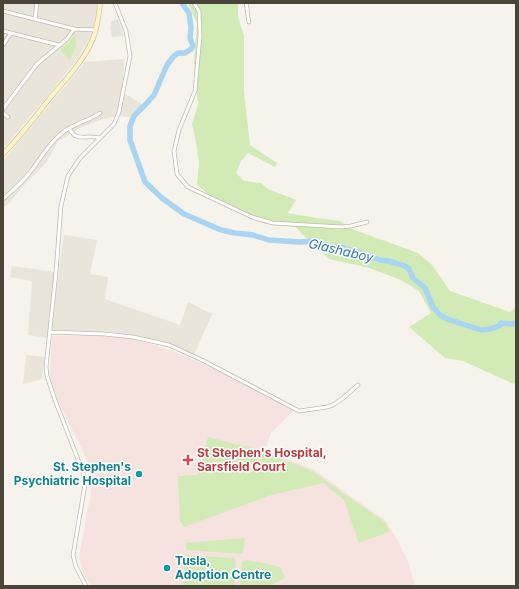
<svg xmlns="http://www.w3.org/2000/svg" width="519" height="589" viewBox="0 0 519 589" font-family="Inter,sans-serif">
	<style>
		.residential { fill: #eae5da }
		.medical { fill: #f6e3e0 }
		.green { fill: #d2eab5 }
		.parking { fill: #e5e3e0 }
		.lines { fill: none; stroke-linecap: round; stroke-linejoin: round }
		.river { stroke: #a9d4f2; stroke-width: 5.5 }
		.street-casing { stroke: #c2bbae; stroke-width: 4.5 }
		.secondary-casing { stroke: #d6c79b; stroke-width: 5.5 }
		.street { stroke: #fff; stroke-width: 3 }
		.secondary { stroke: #fff3cd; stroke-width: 4 }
		.health-dot { fill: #e0444e; stroke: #fff; stroke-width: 1.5 }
		.culture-dot { fill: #0f9aa8; stroke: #fff; stroke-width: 1.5 }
		.labels { text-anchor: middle; stroke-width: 3; stroke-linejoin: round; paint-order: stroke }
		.health-label { font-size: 12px; font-weight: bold; fill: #be3a42; stroke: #fff; text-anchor: start }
		.culture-label { font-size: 12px; font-weight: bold; fill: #0d838f; stroke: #fff; text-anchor: end }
		.water-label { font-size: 13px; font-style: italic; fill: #2e7ab2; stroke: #fff }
	</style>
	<rect width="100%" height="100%" fill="#f6f3ec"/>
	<path class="residential" d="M3,3h96v13l-7,19 -15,25 -67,81 -7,7z
		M124,59l-2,33 20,12 -7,14 -18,-2 -17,4 -22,9 -20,12 -11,21 -21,21 -16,19 -7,6v-47l82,-99z
		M64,235l33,5 -7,34 18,3 -3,22 75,26 8,-23 24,12 -18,41 -40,-15 -44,-8 -58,-2 5,-46z
		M12,266l44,6 -9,66 -19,-3 4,-54 -22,-4z
		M26,355l19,2 -3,22 -19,5z"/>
	<path class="medical" d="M86,335l44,3 40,12 45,19 79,41 -22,22 -8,19 49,18 73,52 12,20 11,23 6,22h-323l-3,-3 -6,-11 -4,-15 12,-65v-22l-9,-21 -13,-25 -12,-26 -7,-20 2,-42z"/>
	<path class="green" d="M188,3h50v14l6,19v56l6,53 27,18 -2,4 -27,-14 -7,8 -5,12 8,8 17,2 7,6 13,5 15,6 -8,13 29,5 23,3 12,8 66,24 14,12 18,26 60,21 6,-5v75l-2,2 -51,-23 -18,-3 -36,-31 22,-14 -12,-22 -18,-11 -32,-12 -40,-9 -34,-32 -29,-3 -19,-8 -33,-17 -17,-14 2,-22 -3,-21 -4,-18 6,-19 -4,-42 3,-40z
		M75,34c3,11 0,17 -6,26l-9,-11 10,-8z
		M208,437l52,13 52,21 74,52 3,9 -30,11 -15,-43 -21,-17 -55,13 -84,31 -4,-7 -2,-44 20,-1z
		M245,538l-2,16 -57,-4v-7z
		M187,555l48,3 1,3 -2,25h-51l2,-29z
		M247,560l26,5 8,3 4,10 -16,8h-29l2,-25z"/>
	<path class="parking" d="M118,19l6,17 -12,1 -2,-10 2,-6z"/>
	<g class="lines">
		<path class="river" d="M182,3l7,10 2,15 -1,10 3,8 -2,3 -6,4h-7l-5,4 -6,8 -13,30 -8,9 -12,12 -4,10v14l15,42 17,16 22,16 37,16 14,3 18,2 16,5 30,2 17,-1 12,5 11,1 22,6 19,7 8,1 8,2 9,3 4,3 4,9 12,10 8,19 7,8 7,4 34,11 9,-1 9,-3 2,-3 10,1 5,-1"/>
		<defs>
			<path id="street" d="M194,3l5,8 1,24 -5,56 -16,39 -5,21 3,23 11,13 64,30 21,6 69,4 9,-1 16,-4
				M246,3c2,6 1,12 3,19
				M3,11l71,18 22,1
				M35,19l2,-16
				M3,31l56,14
				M3,45l8,-12
				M3,109l34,-45 30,-25 7,-10
				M3,113l5,4
				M69,128c2,3 4,7 7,8 7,3 16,-1 23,2
				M3,199c10,-9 20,-17 28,-28 10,-13 18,-28 31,-38 11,-9 26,-12 38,-20
				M50,332l54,2 29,3 36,8 33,15 97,51 28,-4 6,-2 10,-7 15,-13
				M86,586l-10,-19 -3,-12 12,-70 -1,-9 -3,-9 -26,-67 -8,-24 -1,-9 10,-95 5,-66 7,-30 12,-18 34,-34 5,-12 11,-56 -4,-25 -11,-28"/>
			<path id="secondary" d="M3,154c17,-17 32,-37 47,-56 15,-18 32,-35 42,-57 5,-12 7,-25 8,-38"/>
		</defs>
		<use href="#street" class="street-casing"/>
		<use href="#secondary" class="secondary-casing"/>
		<use href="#street" class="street"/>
		<use href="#secondary" class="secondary"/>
	</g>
	<path class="health-dot" d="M186 454h4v4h4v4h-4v4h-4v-4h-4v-4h4z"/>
	<g class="culture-dot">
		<circle cx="139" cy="474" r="4"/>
		<circle cx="167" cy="568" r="4"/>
	</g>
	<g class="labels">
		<g class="health-label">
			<text x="197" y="457">St Stephen's Hospital,<tspan x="197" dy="14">Sarsfield Court</tspan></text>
		</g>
		<g class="culture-label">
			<text x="131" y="471">St. Stephen's<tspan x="131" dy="14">Psychiatric Hospital</tspan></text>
			<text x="175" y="565" text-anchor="start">Tusla,<tspan x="175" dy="14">Adoption Centre</tspan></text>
		</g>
		<g class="water-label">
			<text transform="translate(341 250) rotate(13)" y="5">Glashaboy</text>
		</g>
	</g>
	<rect width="519" height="589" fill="none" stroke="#4b4439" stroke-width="8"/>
</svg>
